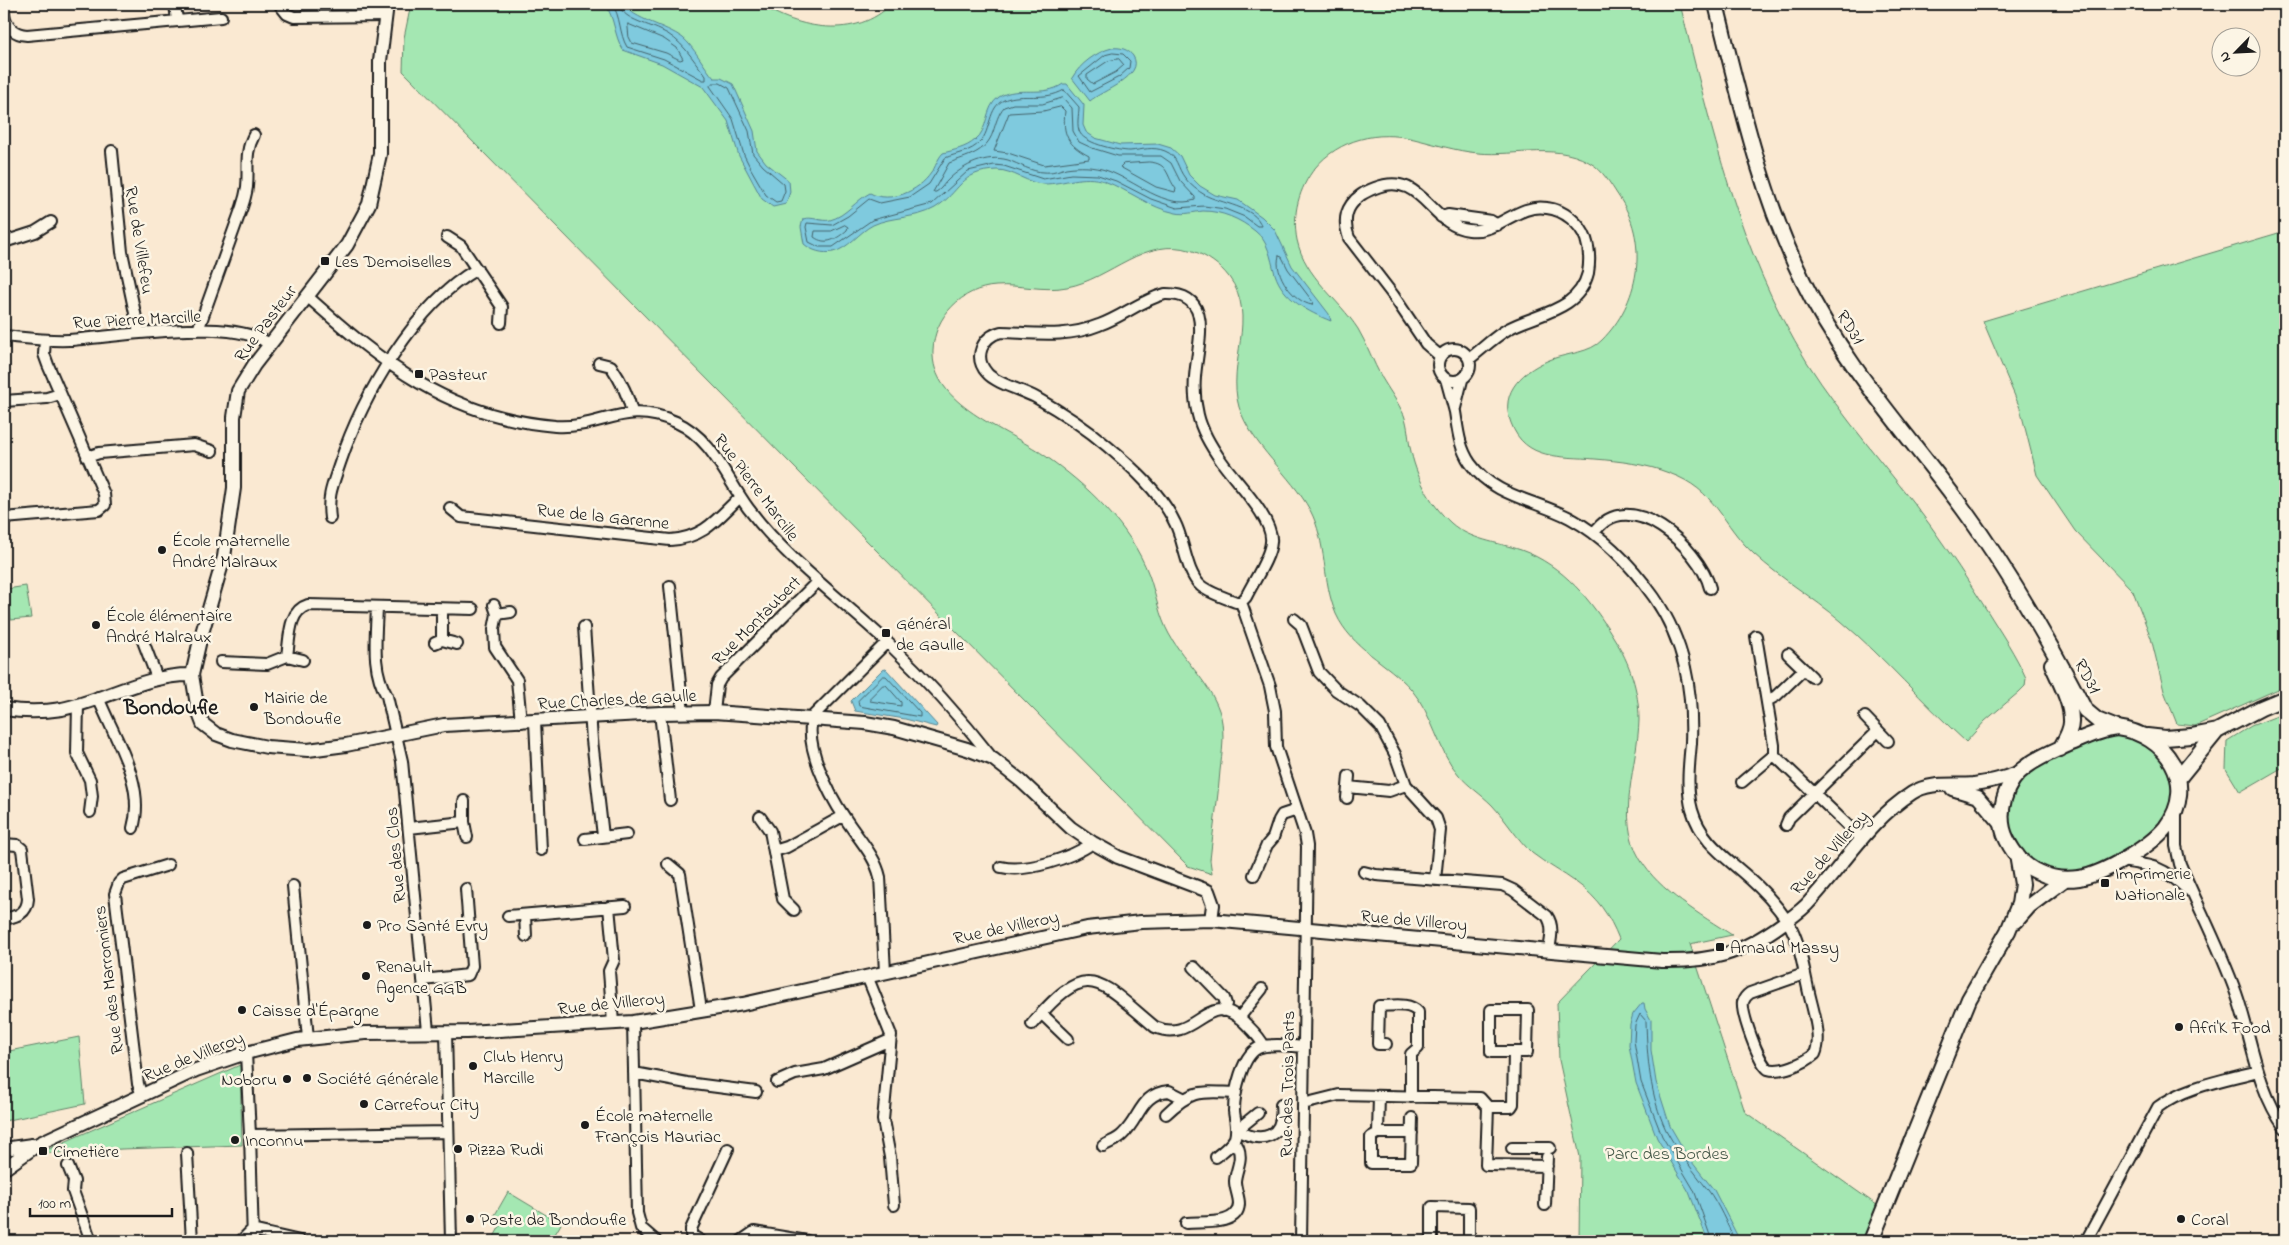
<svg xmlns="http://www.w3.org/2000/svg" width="2289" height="1245" viewBox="0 0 2289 1245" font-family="'Indie Flower',sans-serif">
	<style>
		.green { fill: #a4e7b2; stroke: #608267 }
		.water { fill: #7fcade; stroke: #578490 }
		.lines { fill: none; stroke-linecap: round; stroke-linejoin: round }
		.shore { stroke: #44626a; stroke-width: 1 }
		.minor-casing { stroke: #1c1c1c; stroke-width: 14 }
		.tertiary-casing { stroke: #1c1c1c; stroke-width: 16 }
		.secondary-casing { stroke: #1c1c1c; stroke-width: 18 }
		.minor { stroke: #fcf5e5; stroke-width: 10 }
		.tertiary { stroke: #fcf5e5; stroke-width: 12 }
		.secondary { stroke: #fcf5e5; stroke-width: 14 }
		.poi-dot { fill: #1c1c1c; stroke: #fcf5e5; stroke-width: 2 }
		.labels { text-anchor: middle; stroke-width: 5; stroke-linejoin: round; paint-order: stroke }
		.street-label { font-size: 18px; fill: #1c1c1c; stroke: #fcf5e5 }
		.poi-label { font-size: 18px; fill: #1c1c1c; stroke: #fcf5e5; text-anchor: start }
		.park-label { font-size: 18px; fill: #455949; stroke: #fcf5e5 }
		.district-label { font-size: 22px; font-weight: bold; fill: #1c1c1c; stroke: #fcf5e5 }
	</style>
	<rect width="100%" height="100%" fill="#fae9d2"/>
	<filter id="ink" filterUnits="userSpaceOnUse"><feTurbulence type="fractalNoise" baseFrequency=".02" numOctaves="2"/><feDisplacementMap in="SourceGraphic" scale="10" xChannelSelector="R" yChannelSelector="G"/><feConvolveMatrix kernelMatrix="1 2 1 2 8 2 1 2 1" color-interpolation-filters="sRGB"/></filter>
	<g filter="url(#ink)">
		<path class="green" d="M411,4h349c37,25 97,36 131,0h789c31,123 59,249 127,358 36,57 83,108 123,163 20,28 39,57 58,87 13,21 28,43 38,66l-1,8 -6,6 -34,29 -19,21c-43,-39 -81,-84 -125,-121 -28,-24 -60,-42 -87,-67 -33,-30 -37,-64 -85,-81 -23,-9 -50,-12 -74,-14 -33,-3 -70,2 -84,-36 -13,-32 14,-54 41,-64 16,-6 38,-6 50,-19 37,-37 47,-95 19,-140 -8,-12 -15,-25 -26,-34 -35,-25 -79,-9 -117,-13 -22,-2 -43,-9 -64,-14 -36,-9 -75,0 -99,29 -16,20 -23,46 -18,72 8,37 41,58 61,89 9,15 15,33 24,49 7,12 16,24 22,37 4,11 4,21 6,32 6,29 19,56 41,76 19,17 46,19 70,27 42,15 71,51 93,88 16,25 25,53 25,82 -1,45 -24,97 1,139 19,32 61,56 92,76l-42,9 55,168 136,96 -15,33h-287l1,-84 -21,-97 -2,-57 62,-64c-9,-23 -22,-42 -42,-56 -15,-11 -31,-19 -45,-30 -15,-14 -26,-33 -40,-48 -11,-11 -24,-19 -33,-30 -22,-25 -25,-59 -48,-86 -24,-27 -59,-40 -75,-75 -14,-33 -9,-72 -26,-104 -19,-35 -59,-65 -71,-103 -13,-44 20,-90 -10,-130 -9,-12 -22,-21 -36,-26 -49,-16 -82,28 -126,36 -24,5 -48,-3 -71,-1 -34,2 -62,31 -63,64 -3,55 74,79 111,105 43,30 86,70 105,120 7,20 10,41 20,59 16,29 44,51 52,83 4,18 1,36 -1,54 -2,29 -7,59 -10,89l2,14 -24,-8 -785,-795 1,-33z
			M2285,231v455l-90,40 -18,-2 -13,-33 -13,-53 -18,-47 -58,-60 -38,-56 -17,-67 -37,-87z
			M26,586l5,32 -20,2 -4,-31z
			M2285,713v53l-45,26 -14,-23 1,-28 24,-15z
			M2118,733l36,12 12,17 5,14 2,18 -4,18 -12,17 -10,10 -67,33 -14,1 -32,-8 -20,-21 -7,-24 4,-28 22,-26 65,-29z
			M79,1037l6,67 -81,17v-69z
			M240,1065l2,80 -120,4 -85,5z
			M508,1192l53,32 -10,17h-51l-6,-4 6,-11 -8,-6z"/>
		<path class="water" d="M605,4h18c12,16 42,21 60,34 11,9 21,29 31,40h7l12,6 21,47 3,20 9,12 23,18 1,11 -4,12 -13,3 -11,-8 -23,-43 -11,-35 -25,-34 -41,-23 -39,-14c-9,-14 -8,-32 -18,-46z
			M1112,48c8,-1 16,1 21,8 13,20 -32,35 -43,45l-18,-23c8,-14 24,-26 40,-30z
			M1063,84h4l17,21 -1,20 3,7 9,6 25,7 38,-1 13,4 9,8 9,19 11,11 15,9 23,5 24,17 13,13 17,36 37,48 2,7c-23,-9 -48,-22 -56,-47 -5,-17 -6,-32 -20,-43 -15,-12 -33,-20 -52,-20 -9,1 -19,4 -27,2 -26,-5 -47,-23 -72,-32 -21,-7 -40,3 -60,3 -16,0 -31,-14 -47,-14 -38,1 -36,22 -62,38 -19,11 -43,8 -62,17 -14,7 -25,24 -40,27 -10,2 -21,-1 -29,-8l-3,-17 2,-8c9,-3 18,3 27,1 16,-4 26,-20 40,-27 20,11 49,-2 61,-20 5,-6 6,-14 12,-20 11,-3 23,-5 32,-13 14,-10 9,-33 24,-43 19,-12 44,1 64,-13z
			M886,669l51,56 -1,2 -31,-8 -50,-8 -4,-10 31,-31z
			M1642,1003h2l1,6 6,11v30l5,32 14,44 18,31 26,33 26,51h-32l-19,-49 -32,-54 -21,-55 -7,-38 1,-21 3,-10z"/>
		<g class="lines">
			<path class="shore" d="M612,4c9,12 7,30 15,43l37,12 39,21h3v-4c-14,-17 -24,-37 -46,-46 -12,-6 -39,-11 -41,-26
				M628,24l36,15 13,9 6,11 -3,1 -14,-7 -34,-10 -3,-6z
				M1113,53l10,1 7,7 -1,7 -10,9 -29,15 -11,-16 26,-21z
				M1119,59l5,6 -8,7 -23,12 -6,-5v-4l21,-14z
				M713,83h7l9,5 20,43 4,23 10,12 21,18 1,7 -4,10 -5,1 -10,-7 -15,-26 -7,-14 -11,-36 -23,-33z
				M1064,90l15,17c0,8 -3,18 1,26 6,11 39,18 50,18 12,-1 23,-5 35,0 13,5 12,17 20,27 5,7 13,13 20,17 14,8 52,12 56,31h-4l-12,-9 -20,-8 -21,-3 -27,2 -26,-9 -35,-18 -18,-6 -27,-1 -28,5 -39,-13 -10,-1 -26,6 -36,33 -60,16 -39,27h-14l-10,-5 -3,-15 1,-4 25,2 16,-9 21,-17 11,4 30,-6 19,-13 16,-26c12,-5 26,-6 35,-16 11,-11 8,-35 24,-42 19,-8 40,2 60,-10z
				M1063,98l9,10 1,23 6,11 13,6 26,8h43l10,7 9,18 15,16v3c-29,10 -61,-20 -87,-29 -13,-5 -29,-5 -42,-3 -7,2 -15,5 -22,4 -12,0 -25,-8 -36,-12 -22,-6 -44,5 -59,19 -5,4 -7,10 -13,13h-3l16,-29c18,-7 37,-10 44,-31 3,-9 5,-18 11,-25l9,-3h29z
				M1061,107l4,4c-3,24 3,34 24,45v3l-45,6 -36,-12 -14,-2 15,-38 34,-2z
				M1149,162c20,1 17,14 27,27l-1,3 -19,-5 -36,-20 3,-3z
				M845,225l3,2 -1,3c-10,9 -21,16 -33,7l1,-6h16z
				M1279,256l3,1 6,12 25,33 -1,3c-18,-3 -39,-31 -33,-49z
				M883,676h3l34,37v4l-61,-11 -1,-5z
				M883,685h3l15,17v4l-31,-5v-3z
				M1712,1241l-18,-51 -32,-54 -21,-54 -7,-41 1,-16 5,-11 6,7c1,37 4,75 20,109 12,22 27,40 42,60 10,13 20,36 27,51"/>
			<defs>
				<path id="minor" d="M175,4l2,17
					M279,4l8,10 7,3 91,-1
					M4,14c2,13 10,20 23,21l194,-18
					M112,151l10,101 17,80
					M1441,217l7,-2 43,6 6,4
					M447,237l14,9 41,61 -1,16
					M4,242l31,-10 16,-10
					M1165,294c51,-1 32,51 30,83 -1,12 0,26 3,38 4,17 14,33 24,47 13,19 52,57 49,80 -1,16 -18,40 -25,55l-5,5h-5c-11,-4 -26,-9 -35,-16 -15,-13 -17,-46 -26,-63 -14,-30 -43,-56 -68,-77 -22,-19 -47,-35 -72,-49 -13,-7 -40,-14 -48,-24 -14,-16 -5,-36 14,-41 34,1 66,6 98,-7 23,-8 42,-25 66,-31z
					M307,296c76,68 142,121 248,130 48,3 69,-27 121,-4 36,16 50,56 72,86 40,53 91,89 139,134 38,36 74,76 106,117
					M198,330l44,-123c2,-6 4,-13 5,-20 2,-19 -3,-34 7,-52
					M4,336c21,2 43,5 65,4 47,-3 162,-24 200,4
					M1438 365a16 16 0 1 1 32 0a16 16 0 1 1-32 0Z
					M1440,356l-14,-12 -33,-49 -44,-57c-4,-11 -5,-23 2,-33 6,-9 14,-13 24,-17 47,-19 55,38 94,42 30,4 47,-27 78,-22 17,2 33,15 39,31 4,12 4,22 2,34 -10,39 -51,40 -80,56 -14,8 -26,20 -39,30
					M599,363l12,3c10,15 17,28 21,46
					M1446,379c3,11 6,22 9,33 3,18 4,35 15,51 24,34 66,37 100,55 35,19 62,48 84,79 31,45 39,93 37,146 -2,22 -5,46 1,67 9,32 34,47 57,68 15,13 28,28 39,44 13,21 16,52 22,75 4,17 12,41 5,57 -10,9 -34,19 -47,15 -9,-6 -27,-56 -25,-67 1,-4 4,-7 7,-9l54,-19
					M4,401l43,-3 13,-4
					M1455,408l7,-28
					M87,457l12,-4 95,-8 18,6
					M450,508l11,9 209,23c34,-2 47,-21 70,-43
					M4,518l95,-8 6,-5 -1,-11 -56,-129 -4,-11 1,-14
					M330,518c-3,-22 3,-34 10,-55 22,-66 75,-159 137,-194
					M1594,533c34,-50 106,15 116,55
					M670,586l13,127
					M1241,602l29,84 5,25 1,36 29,87 2,12 -6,395
					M494,605l3,9 -3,15 1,18 22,33 4,42
					M377,607c-1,31 -6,62 10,89l15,65 26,270
					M442,609v31
					M497,614l14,-2
					M1294,619l7,6 18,47 17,18 24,16 20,20 15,28 11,31 30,33 4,12 -5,50
					M584,627l8,113 11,96
					M143,641l14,37
					M435,643l7,-3 15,4
					M1788,654l24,23
					M287,656c3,-18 1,-45 21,-51l165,4
					M221,662l46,2 20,-8 16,4
					M98,697c16,41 48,86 35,131
					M1767,701l9,-5 28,-27
					M78,704l-1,49 13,27 2,16 -2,16
					M714,712l3,-27 4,-7 97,-97
					M660,713l10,87
					M1865,717l23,24
					M535,721l6,129
					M1774,755l88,84
					M1742,782l32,-27v-10l-18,-109
					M1348,787l41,4 17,-6
					M1347,798l2,-22
					M464,801v21l3,15
					M2176,812v34l4,18c18,43 40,84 56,129 16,45 20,95 49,135
					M760,817l10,14 13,68 11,11
					M1786,825l3,-7 89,-87
					M409,828l55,-6
					M585,839l42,-5
					M4,844l13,1 5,4 6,50c-1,15 -11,17 -24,20
					M774,851l13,-4 56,-31
					M2120,861c33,4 44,6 69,30
					M668,864l12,10 21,136
					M1001,867c26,6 70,-9 92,-24
					M1364,872l12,3 126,10 11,5 34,26c7,10 4,22 2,34
					M1254,875l13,-30 6,-7 6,-18 3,-5 15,-5
					M293,886l15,152
					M609,907l5,53 -5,11 4,52
					M525,915l1,21
					M508,916l117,-10
					M1194,967l30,31 2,6 -3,7
					M885,972l-5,-95c-5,-22 -23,-40 -35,-59 -15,-22 -44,-77 -31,-103l73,-73
					M867,976l24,59 -8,85 7,37 4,48
					M423,980l45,-5 4,-9 -6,-77
					M1491,1010h37l-1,42h-36z
					M1041,1013l27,26
					M1239,1018l23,-29
					M633,1022l4,191 4,15 15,13
					M1032,1024c57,-67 65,-45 123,3 42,18 51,-41 89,-5 8,8 15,14 20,24
					M446,1032l5,209
					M1386,1044h-8l1,-38c13,0 30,-4 39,6v36l-7,6v43
					M246,1053l4,82 198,-3
					M634,1073l53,10 69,9
					M777,1082l18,-8 29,-5 66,-29
					M142,1096l-4,-12 -23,-190 4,-11 4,-4 45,-14
					M1303,1104l36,-9 141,3 8,9
					M1488,1107l-2,58 61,1
					M1488,1107h23l2,-3 1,-52
					M1258,1113l-21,17c25,14 48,8 44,-25
					M1166,1114c27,-26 35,-22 70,-21
					M1378,1133l1,-37
					M1412,1133h-34l-7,4v26h40l1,-45
					M250,1135l3,106
					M1103,1146c6,-4 15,-6 20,-12 17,-16 18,-41 46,-43l14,7
					M1512,1148h38
					M187,1153l5,88
					M1216,1157c7,-6 15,-11 19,-19 3,-10 0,-17 -1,-27 0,-17 8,-59 27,-64 13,-4 30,-1 43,0
					M68,1166l6,15 -1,10 18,50
					M1545,1205l2,-48
					M1186,1223c15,-2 52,4 53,-19 0,-8 -4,-15 -4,-23 1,-12 8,-21 3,-34l-6,-3
					M252,1230l48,11
					M241,1241l11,-11
					M701,1241l-10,-6v-6l37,-80
					M741,1241l13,-9 53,9
					M1432,1241v-34l37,1v33
					M2086,1241l72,-134c28,-21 67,-27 100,-36"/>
				<path id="tertiary" d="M387,4l-7,57v93l-11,50 -22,41 -93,120 -16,26 -4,26v71l-10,69 -24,83 -8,35 6,36 5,13 13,10 16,6 35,7 41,3 38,-5 98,-20 216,-12 54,-1 151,11 29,5 73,21 26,10 28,22 50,47 22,15 25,14 90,34 5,14 -2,15
					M4,709c19,3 39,3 58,0 44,-9 84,-35 130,-34
					M1952,789l26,8 24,28
					M4,1149l28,-4
					M5,1168l35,-25 156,-73 50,-17 51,-13 68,-7 102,-1 166,-10 110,-18 344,-76 54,-6 70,-2 451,41c50,1 79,-7 120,-37 10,-7 21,-14 29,-24 33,-36 59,-80 101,-107 18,-12 42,-7 62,-9 15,-2 30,-6 44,-11"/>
				<path id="secondary" d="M1716,4c24,95 44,189 87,277 41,85 106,154 161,229 46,63 85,131 121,200l12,10 20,8
					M2052,664c7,17 19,37 19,56 1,10 -6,20 -11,29
					M2117,728c49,6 82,55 49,99 -16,20 -62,47 -87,51 -14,2 -29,0 -41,-6 -14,-6 -24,-18 -31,-32 -12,-24 -3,-59 20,-74 12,-9 27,-15 40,-21 17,-7 32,-15 50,-17z
					M2147,736l18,2 26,-2 26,-5 44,-23 24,-10
					M2178,779l39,-48
					M2016,921l13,-15 36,-27
					M1871,1241l98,-242 39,-68 11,-27 3,-20 -5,-29"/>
			</defs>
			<use href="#minor" class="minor-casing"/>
			<use href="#tertiary" class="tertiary-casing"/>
			<use href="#secondary" class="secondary-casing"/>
			<use href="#minor" class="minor"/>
			<use href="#tertiary" class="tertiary"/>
			<use href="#secondary" class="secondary"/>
		</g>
	</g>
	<g class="poi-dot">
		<rect x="320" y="256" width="10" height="10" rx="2.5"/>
		<rect x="414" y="369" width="10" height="10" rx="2.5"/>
		<circle cx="162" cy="550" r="5"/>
		<circle cx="96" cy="625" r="5"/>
		<rect x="881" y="628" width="10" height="10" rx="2.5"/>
		<circle cx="254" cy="707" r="5"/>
		<rect x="2100" y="878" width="10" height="10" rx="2.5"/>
		<circle cx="367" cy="925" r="5"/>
		<rect x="1715" y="942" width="10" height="10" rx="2.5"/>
		<circle cx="366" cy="976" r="5"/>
		<circle cx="242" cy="1010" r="5"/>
		<circle cx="2179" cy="1027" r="5"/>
		<circle cx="473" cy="1066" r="5"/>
		<circle cx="307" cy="1078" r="5"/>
		<circle cx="287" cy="1079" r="5"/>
		<circle cx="364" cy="1104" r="5"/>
		<circle cx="585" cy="1125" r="5"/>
		<circle cx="235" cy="1140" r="5"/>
		<circle cx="458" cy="1149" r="5"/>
		<rect x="38" y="1146" width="10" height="10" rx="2.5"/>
		<circle cx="470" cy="1219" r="5"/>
		<circle cx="2181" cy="1219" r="5"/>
	</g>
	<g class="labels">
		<g class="street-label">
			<text transform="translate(140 240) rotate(81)" y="6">Rue de Villefeu</text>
			<text transform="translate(137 319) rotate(-3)" y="6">Rue Pierre Marcille</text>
			<text transform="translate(265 323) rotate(-53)" y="6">Rue Pasteur</text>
			<text transform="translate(1851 327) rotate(58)" y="6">RD31</text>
			<text transform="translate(757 487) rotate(53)" y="6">Rue Pierre Marcille</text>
			<text transform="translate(603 516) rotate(6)" y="6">Rue de la Garenne</text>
			<text transform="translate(756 620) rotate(-45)" y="6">Rue Montaubert</text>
			<text transform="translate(2088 676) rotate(61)" y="6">RD31</text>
			<text transform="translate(617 699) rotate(-3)" y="6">Rue Charles de Gaulle</text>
			<text transform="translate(1829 852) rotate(-48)" y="6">Rue de Villeroy</text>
			<text transform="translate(395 855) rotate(-95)" y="6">Rue des Clos</text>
			<text transform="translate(1414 920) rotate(5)" y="6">Rue de Villeroy</text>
			<text transform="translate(1006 927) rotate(-12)" y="6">Rue de Villeroy</text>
			<text transform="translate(108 980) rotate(-97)" y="6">Rue des Marronniers</text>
			<text transform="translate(611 1003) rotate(-6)" y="6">Rue de Villeroy</text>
			<text transform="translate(193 1056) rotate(-22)" y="6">Rue de Villeroy</text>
			<text transform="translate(1287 1084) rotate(-89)" y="6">Rue des Trois Parts</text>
		</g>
		<g class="poi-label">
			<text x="335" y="267">Les Demoiselles</text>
			<text x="429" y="380">Pasteur</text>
			<text x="172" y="546">École maternelle<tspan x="172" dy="21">André Malraux</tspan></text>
			<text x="106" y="621">École élémentaire<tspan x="106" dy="21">André Malraux</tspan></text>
			<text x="896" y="629">Général<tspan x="896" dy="21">de Gaulle</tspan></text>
			<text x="264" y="703">Mairie de<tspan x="264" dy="21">Bondoufle</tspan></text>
			<text x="2115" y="879">Imprimerie<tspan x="2115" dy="21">Nationale</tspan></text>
			<text x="377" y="931">Pro Santé Evry</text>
			<text x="1730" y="953">Arnaud Massy</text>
			<text x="376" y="972">Renault<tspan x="376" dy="21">Agence GGB</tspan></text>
			<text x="252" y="1016">Caisse d'Épargne</text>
			<text x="2189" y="1033">Afri'K Food</text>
			<text x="483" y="1062">Club Henry<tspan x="483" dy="21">Marcille</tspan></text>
			<text x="317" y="1084">Société Générale</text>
			<text x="277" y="1085" text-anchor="end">Noboru</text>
			<text x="374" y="1110">Carrefour City</text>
			<text x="595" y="1121">École maternelle<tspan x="595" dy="21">François Mauriac</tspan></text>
			<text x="245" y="1146">Inconnu</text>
			<text x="468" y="1155">Pizza Rudi</text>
			<text x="53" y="1157">Cimetière</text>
			<text x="480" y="1225">Poste de Bondoufle</text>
			<text x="2191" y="1225">Coral</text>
		</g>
		<g class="park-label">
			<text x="1667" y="1159">Parc des Bordes</text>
		</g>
		<g class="district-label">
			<text x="171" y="714">Bondoufle</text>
		</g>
	</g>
	<rect width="2289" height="1245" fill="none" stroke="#fcf5e5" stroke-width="20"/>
	<rect x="10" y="10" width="2269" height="1225" fill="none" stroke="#1c1c1c" stroke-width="2" filter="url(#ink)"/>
	<g transform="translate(2236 52) rotate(246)"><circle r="24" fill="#fcf5e5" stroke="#a29e95"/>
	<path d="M0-4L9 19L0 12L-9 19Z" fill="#1c1c1c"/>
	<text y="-8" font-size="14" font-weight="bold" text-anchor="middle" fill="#1c1c1c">N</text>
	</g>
	<path d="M30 1208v8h142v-8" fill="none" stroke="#1c1c1c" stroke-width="2.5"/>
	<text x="38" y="1208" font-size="15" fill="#1c1c1c" stroke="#fcf5e5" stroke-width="4" paint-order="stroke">100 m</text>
</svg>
